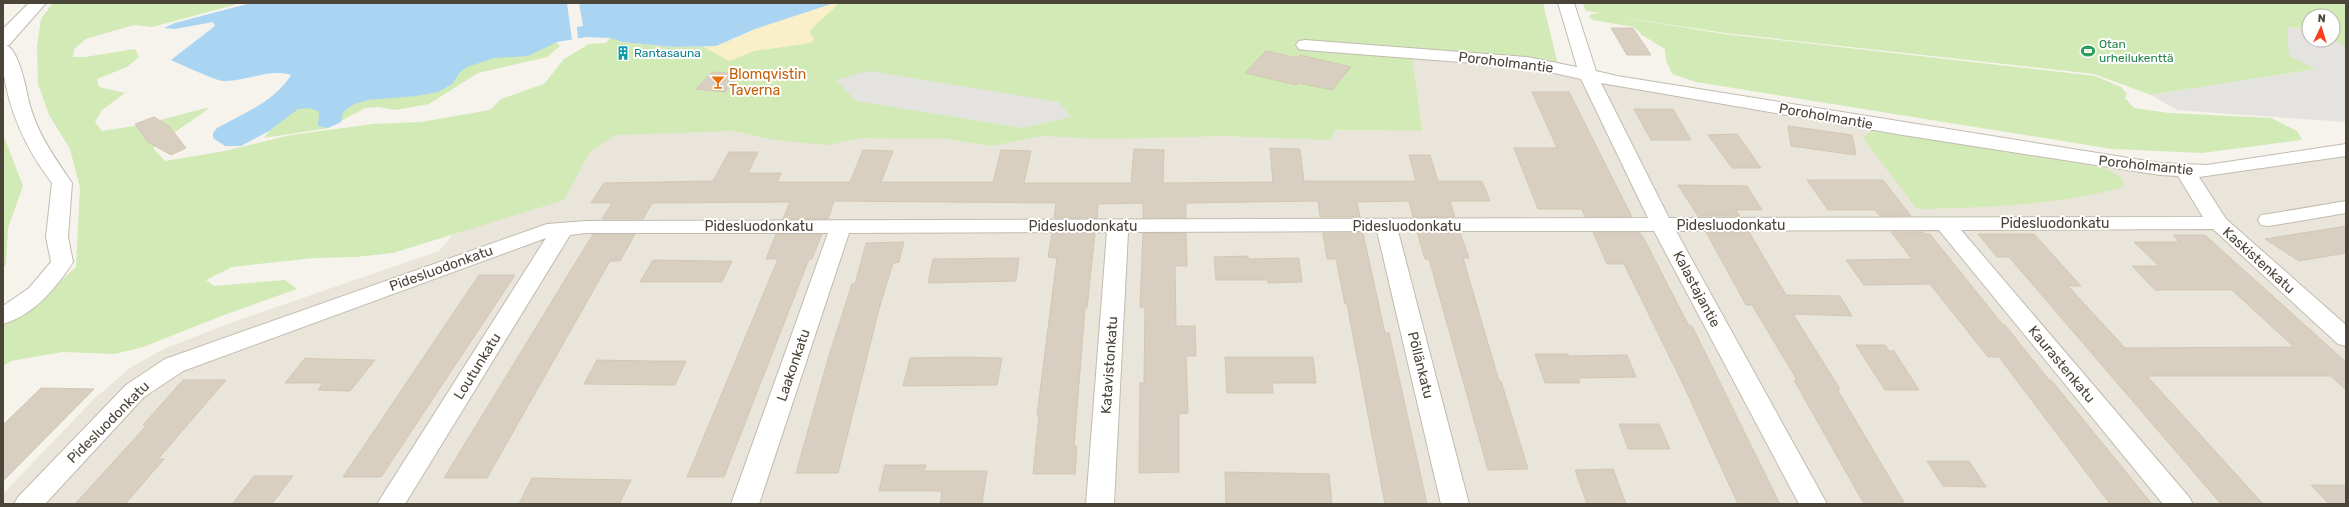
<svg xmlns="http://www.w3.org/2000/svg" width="2349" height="507" viewBox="0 0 2349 507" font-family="Rubik,sans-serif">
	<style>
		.residential { fill: #eae5da }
		.green { fill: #d2eab5 }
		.sand { fill: #f9efc9 }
		.parking { fill: #e5e3e0 }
		.water { fill: #a9d4f2 }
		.pier { fill: #f6f3ec }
		.building { fill: #d8cfc1; stroke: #d3c7b4 }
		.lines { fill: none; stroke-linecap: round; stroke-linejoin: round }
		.minor-casing { stroke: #c2bbae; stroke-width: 2 }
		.minor { fill: #fff; fill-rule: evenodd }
		.labels { text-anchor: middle; stroke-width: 4; stroke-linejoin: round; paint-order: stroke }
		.far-leisure-label { font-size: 12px; fill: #27864d; stroke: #fff; text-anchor: start }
		.far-culture-label { font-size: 12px; fill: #0d838f; stroke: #fff; text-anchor: start }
		.street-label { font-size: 14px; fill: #4b4439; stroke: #fff }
		.food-label { font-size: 14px; fill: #c56008; stroke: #fff; text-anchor: start }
	</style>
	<rect width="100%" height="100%" fill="#f6f3ec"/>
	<path class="residential" d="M1412,54l115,8 658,109 161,-21v354h-2343v-10l91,-95 37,-32 35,-19 67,-26 206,-71 107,-126 876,6z"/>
	<path class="green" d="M53,3h188l-89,24 -18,-2 -48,14 -12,10 -1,8h12l50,-8 4,8 -12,10 -30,12 2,8 26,6 -23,17 -7,12 7,9 39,-6 69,-18c-18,15 -39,26 -57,41l12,13 60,-10 66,-16 82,-11 48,-2 69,-12 11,-11 43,-15 20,-25 25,-15 17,-1 4,-5 13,4 50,5 43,-1 118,-43h709l16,66 -147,-15 10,77 -87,-1 -5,10 -107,-4 -121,3 -60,-3 -51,10 -45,-7 -85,-1 -32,7 -55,-5 -40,-9 -119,4 -25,17 -26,48 -171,53 -37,4 -42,1 -82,9 -26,13 8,6 71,-6 12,9 -73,26 -81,32 -28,7 -53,-2 -51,9 -8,5v-42l21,-12 52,-45 4,-79 -10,-39 -21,-34 -11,-31 -1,-38 4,-27z
		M1583,3h763v44l-14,-7 1,-24h-24v14l-22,-3 30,42 -166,26 -57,-21 -369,-41 -124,-19 123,20 371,42 26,11 6,7 -2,4 9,10 35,5 102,5 26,13 5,9 -100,13 -90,-4 -416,-67 -24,-8 -6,-14 -1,-11 -23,-14 -8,-8 -41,-7 -4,-3 2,-3 10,-1 -15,-2z
		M556,42l4,4 -13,11 -69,16 -49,31 -34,6 -16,-3 -14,1 -37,20 -64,10 5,-7 40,-37z
		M1872,130l233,38 17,10 2,9c-68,18 -137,21 -207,22l-54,-71z
		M3,134l20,52 -15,42 -2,36 -3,5z"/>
	<path class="sand" d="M834,3h4c-8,12 -21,17 -28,29l4,7 -3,4 -57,8 -25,10 -27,-15 24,-3 29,-14z"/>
	<path class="parking" d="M2287,27l22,3v10h23l14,7v75l-169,-12 -26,-15 165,-26 -27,-13z
		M868,71l191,31 12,15 -48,11 -167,-27 -20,-21z"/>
	<path class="water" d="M251,3h583l-79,26 -39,17 -43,1 -50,-5 -13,-4 -24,-1 -29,5 -29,14 -34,2 -27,9 -7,5 -8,12 -14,8 -22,4 -48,4 -14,4 -11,8 -2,10 -13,6 -10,-2 1,-14 -9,-4 -12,1 -29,22 -28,15h-16l-12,-8v-5l4,-5c26,-14 58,-27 74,-53 -22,-7 -45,7 -68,6 -6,0 -43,-17 -52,-21l44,-34 -2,-4 -38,7 -11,-1 11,-5z"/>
	<path class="pier" d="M567,3h12l4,23 -6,1 1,12 -6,1z"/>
	<path class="building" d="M1611,28h22l18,27h-24z
		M1266,51l32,7 2,-3 51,12 -19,23 -33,-7 -2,2 -52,-12z
		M712,72l29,2 -16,18 -29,-3z
		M1532,92h37l63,125h-47l-3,-8h-44l-24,-61h43z
		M1634,109h39l18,31h-40z
		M154,117l15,9 17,22 -15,7 -23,-13 -13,-18z
		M1788,126l64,9 4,20 -65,-9z
		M1737,134l24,34h-29l-24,-33z
		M1270,148l30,1 4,32h112l-7,-26h21l8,26h44l8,20h-40l5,16h-42l-4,-16 -52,1 3,15h-40l-2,-16 -132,2v15h-43v-15l-45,1 -1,14h-43l2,-15 -222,-2 -6,18h-45l7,-17 -138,1 -9,16h-41l10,-16h-21l13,-20 109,-2 16,-29h29l-10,21h33l-4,9h73l13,-32 30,1 -12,31h112l8,-32 30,1 -7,32h107l3,-34 30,1 -1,33 110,-1z
		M1807,180h76l28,36h-31l-5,-6h-47z
		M1678,185l69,1 15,24h-26l4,6h-42z
		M2346,226v27l-47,8 -34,-22z
		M1417,232h43l9,26h-6l36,123h2l27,88 -40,1 -59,-211h-4z
		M1593,232h46l3,3 47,91h3l88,178h-42l-56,-122 -58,-118h-17z
		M1706,232h43l37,63 54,1 12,20 -59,-2 47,75h-3l68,115h-41l-70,-124h3l-45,-75h-6z
		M1891,232h32l2,2h5l73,91h2l44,55h2l101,124h-42l-111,-147h-11l-58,-73 -66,1 -18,-25 66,-1z
		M1143,233h43l1,33h-12l1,60h19l1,30h-10l2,57 -9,1v58l-40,1 1,-90h4l1,-76h-5z
		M1323,233h40l22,100h4l38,171h-42l-38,-200h-2l-9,-45h-9z
		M593,234h42l-15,27h-10l-123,217h-43z
		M776,234h46l-10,25h-3l-85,218h-37l91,-218h-12z
		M1052,234h43l-8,74h-2l-11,138h3l-2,28h-42l6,-59h-2l20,-157 -9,-1z
		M1978,234h56l47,52h-13l57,62 169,-1 -62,-57h-77l-23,-24h27l-25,-24h45l-6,-7h32l141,127v28l-15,-14h-184l116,128h-42l-212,-247h-12z
		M904,242l-5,20 -6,1 -14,46 -41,164h-42l32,-114 24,-75h3l11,-41z
		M1248,256v3l51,-1 3,24 -34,1v-3h-52l-2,-23z
		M1019,258l-3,23 -88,2 5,-24z
		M653,260l60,1h19l-10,21h-82z
		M479,275h36l-134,202h-38z
		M1856,345h29l4,6h5l25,39h-34z
		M1535,354h33l1,2 58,-1 9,22 -58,1 2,5h-35z
		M962,357l40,1 -5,27 -94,1 7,-28z
		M1225,357h88l3,26h-44l1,10h-46z
		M305,358l15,1 55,1 -25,31 -32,-1 5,-7h-38z
		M597,360l53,1h36l-11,24 -91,-1z
		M183,380h43l-68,79h6l-38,44h-50l71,-78h-4z
		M41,388l53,1 -91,92v-56z
		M1619,424h40l11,25h-42z
		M1927,461h42l17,26 -43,-1z
		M885,465h41l-2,6h63l-5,33h-42l2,-13h-63z
		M1613,469l13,35h-39l-12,-34z
		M1225,472l104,2 3,30h-106z
		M254,476h39l-21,28h-40z
		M532,478l39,1 60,1 -12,24h-100z
		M2311,485h35v19h-17z"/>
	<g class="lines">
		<defs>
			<path id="minor" d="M29,3h17l-37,42h-3c12,4 20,41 22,53 8,34 25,57 44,85l-4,54 5,25c-17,26 -39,53 -70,62v-18l26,-18 22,-26 -5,-25 6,-54c-26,-34 -43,-71 -49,-114 -2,-13 0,-27 0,-40z
				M1558,3h16l22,68 21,5 543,87 47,2 139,-21v12l-147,21 27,42 120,106v21l-8,-2 -125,-115 -252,1 228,267 4,7h-30l-224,-274 -263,1 151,273h-28l-145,-273h-256l71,273h-28l-64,-273 -249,1 -14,272h-28l21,-272 -258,1 -90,271h-28l97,-271h-242l-16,2 -165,269h-28l169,-266 -363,133 -39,26 -99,107h-31l4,-7 108,-112 39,-26 382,-135 39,-3 1062,-3 -67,-139 -54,-12 -222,-17 -6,-1 -3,-4 3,-4 6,-1 222,17 50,10zM1601,83l302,52 257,40 18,1 25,41 -534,1z
				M2346,201v12l-77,13 -8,-1 -3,-5 3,-5 8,-1z"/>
		</defs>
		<use href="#minor" class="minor-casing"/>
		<use href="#minor" class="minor"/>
	</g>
	<defs>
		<symbol id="stadium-bare" viewBox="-9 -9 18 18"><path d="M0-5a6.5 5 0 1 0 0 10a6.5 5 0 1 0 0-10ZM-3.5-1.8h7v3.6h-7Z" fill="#2e9e5b" stroke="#fff" stroke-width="2.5" paint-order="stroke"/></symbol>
		<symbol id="building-bare" viewBox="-9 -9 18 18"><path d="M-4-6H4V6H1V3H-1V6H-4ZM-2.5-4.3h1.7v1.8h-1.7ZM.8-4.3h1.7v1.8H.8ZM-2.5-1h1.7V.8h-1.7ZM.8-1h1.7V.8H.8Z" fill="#0f9aa8" stroke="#fff" stroke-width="2.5" paint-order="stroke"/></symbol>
		<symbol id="bar-bare" viewBox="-9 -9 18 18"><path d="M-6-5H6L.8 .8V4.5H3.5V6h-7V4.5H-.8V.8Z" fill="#e8710a" stroke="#fff" stroke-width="2.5" paint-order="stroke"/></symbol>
	</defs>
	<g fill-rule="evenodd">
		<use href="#stadium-bare" x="2078" y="41" width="20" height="20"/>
		<use href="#building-bare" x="613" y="43" width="20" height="20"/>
		<use href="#bar-bare" x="708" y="72" width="20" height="20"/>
	</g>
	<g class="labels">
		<g class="far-leisure-label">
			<text x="2099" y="48">Otan<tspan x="2099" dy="14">urheilukenttä</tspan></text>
		</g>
		<g class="far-culture-label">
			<text x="634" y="57">Rantasauna</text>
		</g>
		<g class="street-label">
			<text transform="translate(1506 62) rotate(7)" y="5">Poroholmantie</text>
			<text transform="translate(1826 116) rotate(10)" y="5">Poroholmantie</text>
			<text transform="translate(2146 165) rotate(6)" y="5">Poroholmantie</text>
			<text x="2055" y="228">Pidesluodonkatu</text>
			<text x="1731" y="230">Pidesluodonkatu</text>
			<text x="759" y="231">Pidesluodonkatu</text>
			<text x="1083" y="231">Pidesluodonkatu</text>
			<text x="1407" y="231">Pidesluodonkatu</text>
			<text transform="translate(2259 260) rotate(42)" y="5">Kaskistenkatu</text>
			<text transform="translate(441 268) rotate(-20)" y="5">Pidesluodonkatu</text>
			<text transform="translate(1697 289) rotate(62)" y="5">Kalastajantie</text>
			<text transform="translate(2062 364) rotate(50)" y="5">Kaurastenkatu</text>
			<text transform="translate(793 365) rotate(-71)" y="5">Laakonkatu</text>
			<text transform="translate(1109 365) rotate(-86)" y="5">Katavistonkatu</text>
			<text transform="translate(1421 365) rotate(76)" y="5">Pöllänkatu</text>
			<text transform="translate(477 366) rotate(-58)" y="5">Loutunkatu</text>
			<text transform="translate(108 422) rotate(-45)" y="5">Pidesluodonkatu</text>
		</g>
		<g class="food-label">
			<text x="729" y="79">Blomqvistin<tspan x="729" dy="16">Taverna</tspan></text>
		</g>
	</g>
	<rect width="2349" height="507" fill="none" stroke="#4b4439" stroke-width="8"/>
	<g transform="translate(2321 28) rotate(4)"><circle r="19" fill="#ffffff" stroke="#b7b4b0"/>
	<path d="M0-3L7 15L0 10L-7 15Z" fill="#fc3f1d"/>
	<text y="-6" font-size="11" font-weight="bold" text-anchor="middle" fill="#4b4439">N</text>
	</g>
</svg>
